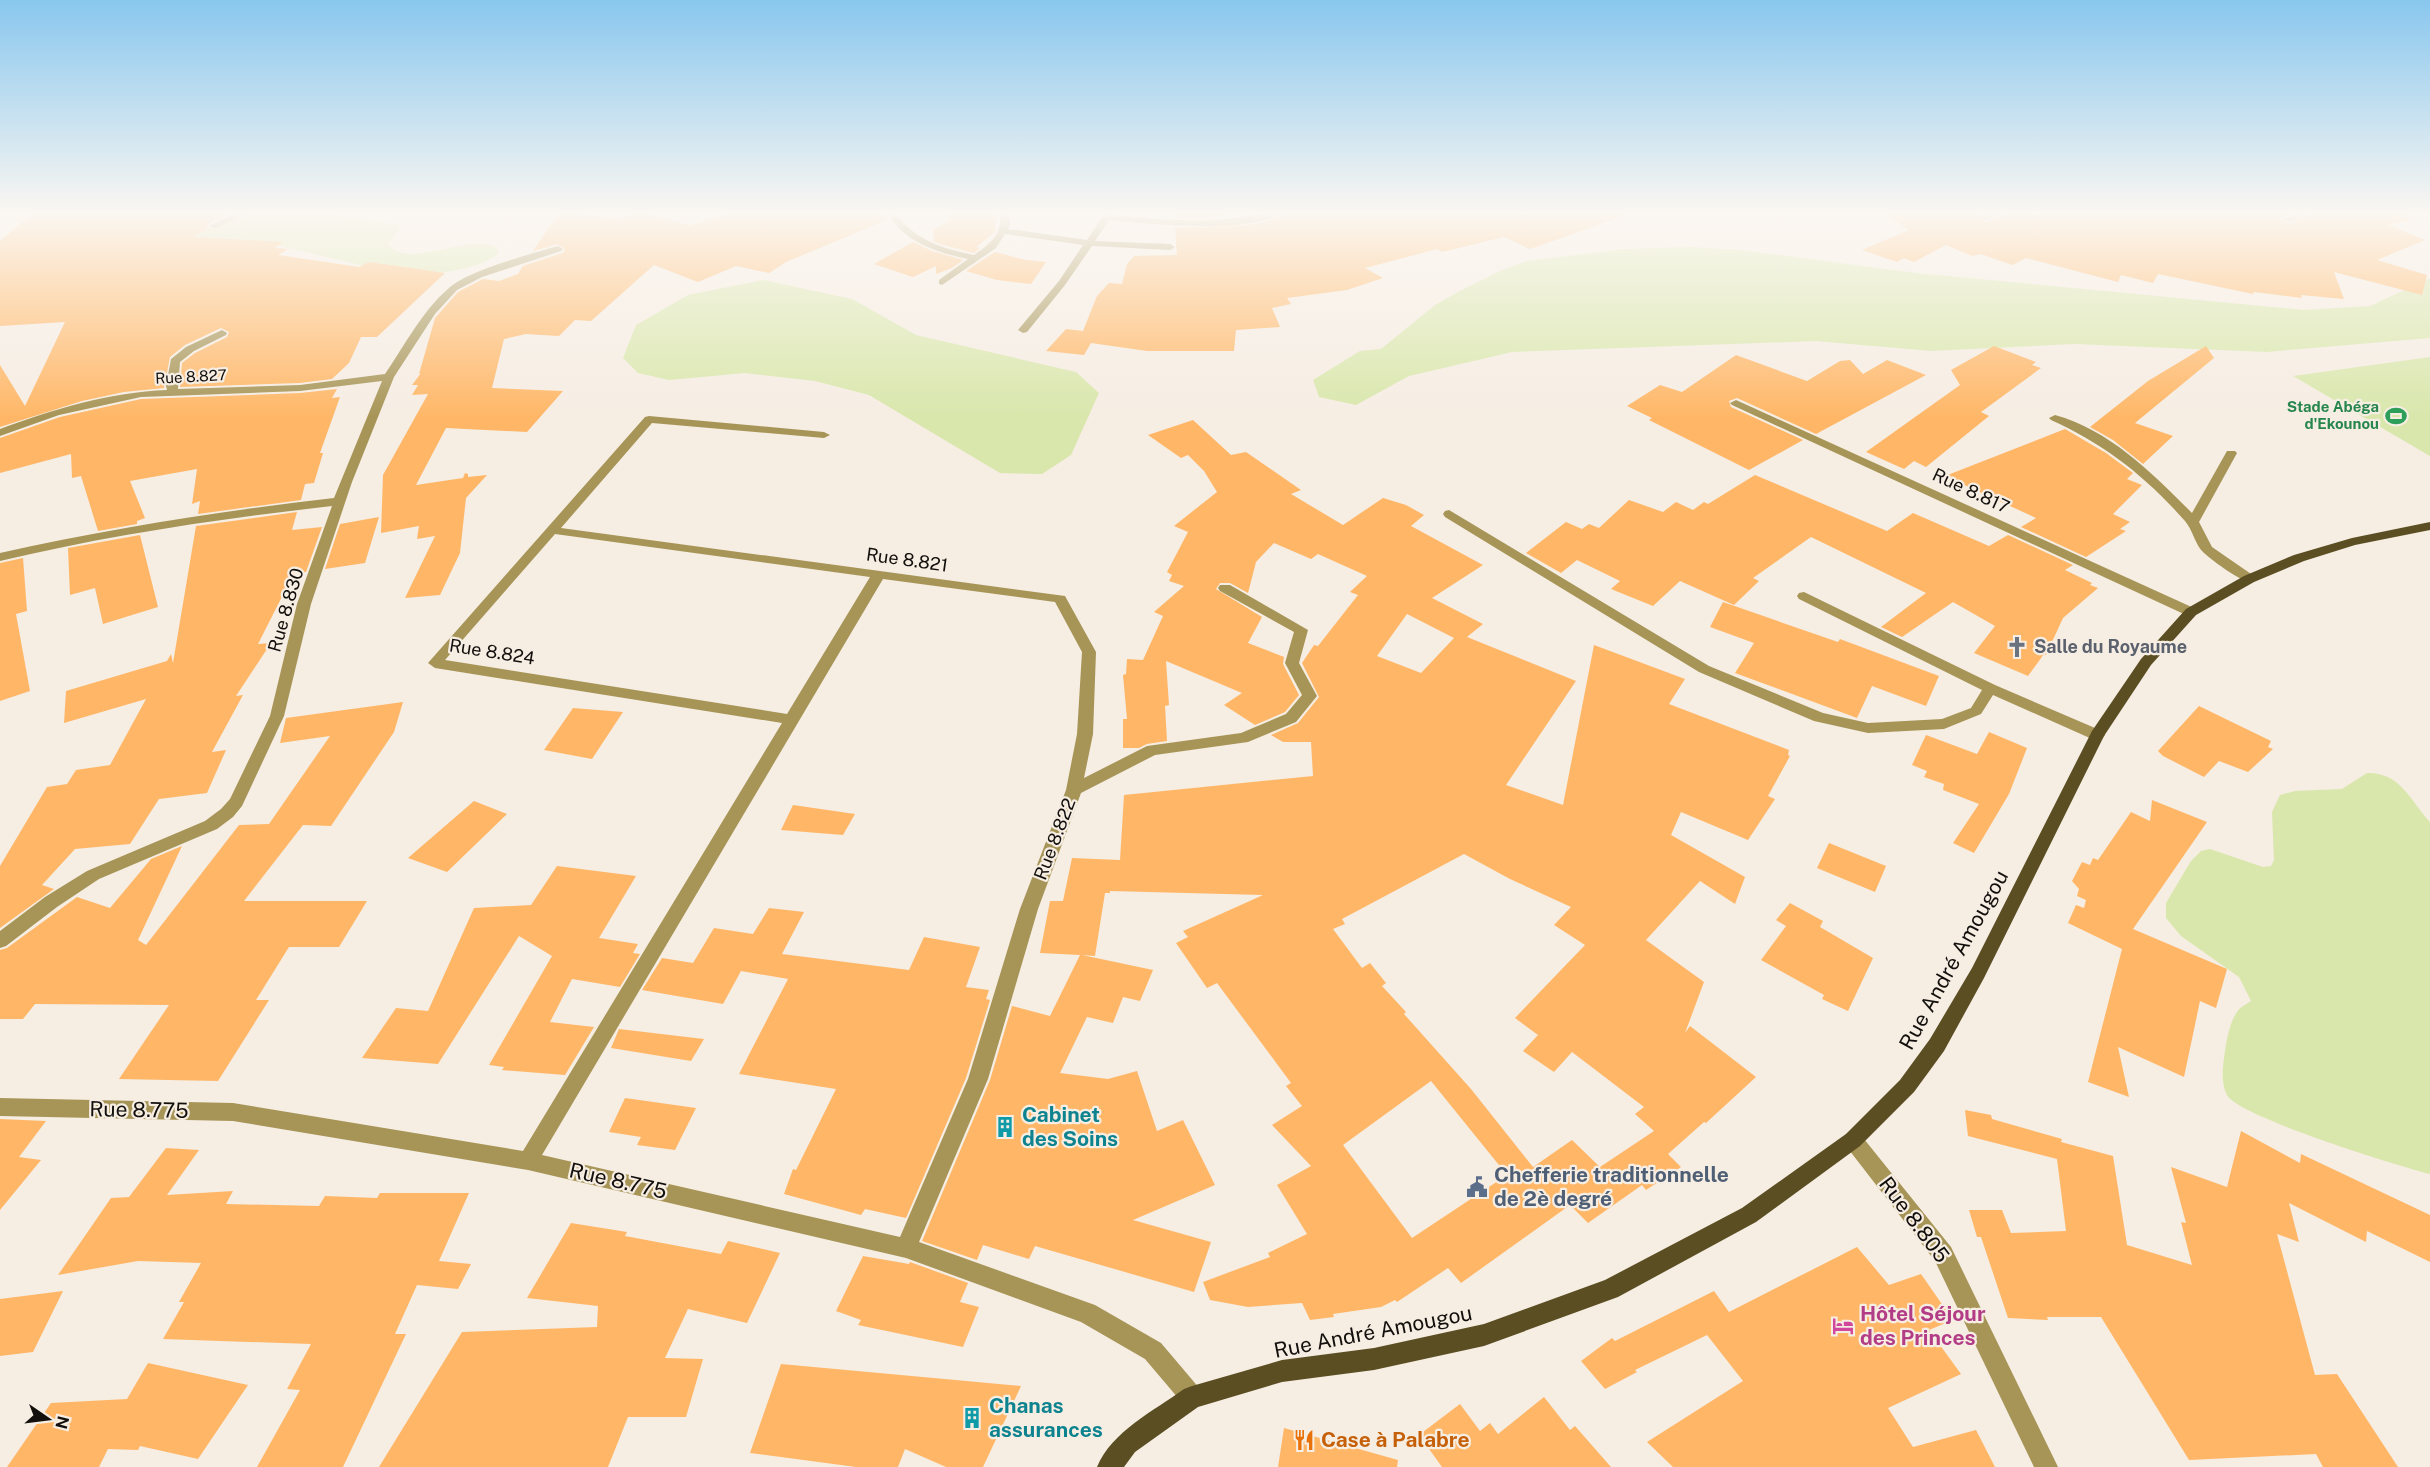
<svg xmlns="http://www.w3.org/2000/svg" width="2430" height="1467" viewBox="0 0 2430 1467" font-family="'Public Sans',sans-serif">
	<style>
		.green { fill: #d9e7ac }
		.building { fill: #ffb767; fill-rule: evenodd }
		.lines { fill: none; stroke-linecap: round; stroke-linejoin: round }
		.street { fill: #a79557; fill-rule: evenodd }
		.primary { fill: #5a4e22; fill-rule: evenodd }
		.labels { text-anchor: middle; stroke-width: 4.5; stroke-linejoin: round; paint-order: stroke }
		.far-street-label { font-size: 15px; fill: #120f0c; stroke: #f6ede3 }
		.far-leisure-label { font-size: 15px; font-weight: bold; fill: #27864d; stroke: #f6ede3; text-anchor: end }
		.street-label { font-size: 18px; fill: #120f0c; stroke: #f6ede3 }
		.worship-label { font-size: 18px; font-weight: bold; fill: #5b616d; stroke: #f6ede3; text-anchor: start }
		.near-street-label { font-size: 21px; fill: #120f0c; stroke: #f6ede3 }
		.near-culture-label { font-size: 21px; font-weight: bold; fill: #0d838f; stroke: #f6ede3; text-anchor: start }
		.near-service-label { font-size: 21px; font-weight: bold; fill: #4e5e75; stroke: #f6ede3; text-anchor: start }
		.near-hotel-label { font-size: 21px; font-weight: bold; fill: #b23c85; stroke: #f6ede3; text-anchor: start }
		.near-food-label { font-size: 21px; font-weight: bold; fill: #c56008; stroke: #f6ede3; text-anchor: start }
	</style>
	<rect width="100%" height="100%" fill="#f6ede3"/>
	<path class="green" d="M283,211l65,5 51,9 2,2 -13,17c20,28 90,-16 111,6l-2,5c-26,17 -67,20 -98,19l-132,-31 -98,-3 31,-8 56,-20z
		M1691,247l50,3 175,23 387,37 67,-4 60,-28v60l-163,14 -192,-8 -144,7 -115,-10 -304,11 -103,24 -53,29 -37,-8 -6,-17 47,-29 21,-2 54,-44 23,-13 44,-22 25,-9 97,-12z
		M763,280l89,19 64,36 160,37 23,21 -28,62 -29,19 -42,-1 -131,-78 -54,-14 -70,-8 -76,7 -31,-7 -15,-15 13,-33 52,-30z
		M2430,357v99l-137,-80z
		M2367,773c33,-1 43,27 63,49v352c-31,-8 -191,-57 -203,-79 -7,-14 -4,-29 -2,-44 2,-13 5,-29 12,-39 3,-5 10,-8 14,-11l-12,-24 -58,-41 -15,-18v-15l25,-42 10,-10 9,-2 53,18 8,-1 3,-6 -2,-48 8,-17 15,-4 47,-2z"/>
	<path class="building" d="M36,211h199l-27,13 -1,3 3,1 -18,9 92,5 -9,6 13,1 -10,6 81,12 10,-5 76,11 -68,64h-16l-12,26 -17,16 -32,4 -120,4 2,-24 13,-10 32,-16 2,-5 -8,-4 -36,17 -15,12 -6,31 -40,4 -42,9 -82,26v-62l25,41 40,-84 -65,4v-85z
		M560,211l60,8 20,-8 50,15 44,-15h150l5,8 -103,43 -17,11 -33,-7 -38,16 -44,-17 -63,56 -16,-1 -16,16 -33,-2 -22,5 -12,49 71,3 -36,41 -81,-4 -30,57 47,-7 2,-5 3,1v3l19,-2 -21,23 -6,55 -20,42 -35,3 30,-62 -18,3 2,-13 -38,7 2,-58 45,-81 -16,1 6,-10h-6l9,-12 -2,1 16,-56 23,-26 25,-13 16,2 19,-7 5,-8 40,-13 2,-4 -8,-5 -24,7z
		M944,211h52l-1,21 -19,15 4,1 -6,5 -34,-9 -6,-3 -1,-11 16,-9z
		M1175,211h86l-57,7h-29z
		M1289,211h338v4l-97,34 -26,-12 -62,15 -5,-3 -72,19 18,10 -36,12 -60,8 4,6 -19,4 8,19 -44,3 -2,21h-87l-56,-8 -7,12 -38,-4 20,-22 17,2 14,-35 12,-13 13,1 5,-20 7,-8 43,-1 -2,-27 75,-3 21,-5z
		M1881,211h109l-11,5 7,6 28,-11h281l-14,8 8,5 26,-13h94l1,9 -22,5 37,15 -48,20 50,15 -5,20 -88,-23 10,27 -43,-4 1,3 -48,-6 -1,2 -95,-20 -5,9 -32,-8 -3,7 -92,-24 -14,7 -31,-11 -9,2 -26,-11 -32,17 -10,-4 -7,4 -35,-12 47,-20z
		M913,242l19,9 31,9 -11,8 -16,6v-8l-23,11 -39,-13z
		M995,252l31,8 20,2 -15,22 -34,-4 -31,-9z
		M1994,346l42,16 -4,3 9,3 -60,44 8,4 -63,51 -12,-6 -10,8 -38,-17 94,-67 -9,-15z
		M2206,346l8,12 -79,65 38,13 -30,28 -30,-24 -23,-13 58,-46z
		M1736,355l71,26 33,-20 10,-1 13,14 24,-14 39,15 -110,59 -79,-36 -8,3 2,6 72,33 -54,30 -100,-50 3,-2 -25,-12 33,-21 22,7z
		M337,389l-5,9 8,-1 -20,56h3l-9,30 -9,1 -4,16 -103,14 2,-13 -8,3 5,-35 -67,12 15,37 -8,3v3l-39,7 -17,-55 -9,2 -1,-24 -71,19v-35l60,-21 81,-18 159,-6z
		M1193,420l38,35 15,-3 55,38 -10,4 52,31 40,-27 23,7 18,10 -13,11 72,39 -51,33 51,26 -16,13 109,44 -70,104 57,20 31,-160 91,34 -16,25 120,46 -1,5 2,1 -22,40 7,3 -27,41 -67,-28 -10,23 74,42 -10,27 -35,-23 -54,59 58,42 -19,51 5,-7 66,51 -50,46 -2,-1 -36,32 13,13 -35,23 -4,-5 -54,38 -18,-18 -109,78 -13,-15 -51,34 -2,-2 -14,7 -48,7 1,3 -24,3 -8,-17 -54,4 -38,-7 -7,-18 67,-25 -2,-4 39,-19 -30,-49 34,-19 -39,-41 30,-19 -16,-20 5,-3 -74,-100 -10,5 -31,-45 12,-6 -5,-6 80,-36 -153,-4v2h-5l-10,63 -13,-1 71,15 -13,31 -17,-4 -10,26 -26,-6 -27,56 48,6 29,-8 20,60 26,-11 32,65 -82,35 78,22 -17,50 -159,-46 -6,13 -46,-14 -6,15 -55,-19 68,-161 22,-74 38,10 30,-61 -40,-2 10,-52h13l9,-43 48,2 4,-65 189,-19 -2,-34h-28l-12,-7 27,-12 21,-26 -17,-34 12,-18 4,1 40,-51 -8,-3 17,-16 -49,-22 -7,5 -37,-16 -18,19 -8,31 -18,-10h-10l-4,6 46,28 -14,26 36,14 -1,7 16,31 -14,17 -30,13 -31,-20 18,-12 -76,-32 3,44 -4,1 2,35 -20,3 -8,4h-16v-29h4l-4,-44 3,-1 1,-15 16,1 20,-44 -9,-4 30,-26 -15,-5 3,-6 -5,-3 21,-40 -14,-6 43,-34 -13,-21 -16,-16 -7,3 -33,-23zM1407,614l47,24 -33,35 -44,-17zM1464,854l46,25 61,28 -17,18 31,20 -70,73 23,17 -15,16 31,21 18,-20 72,55 -9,7 19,17 -54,36 -28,-27 -39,27 -62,-78 -67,-75 2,-2 -24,-26 4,-3 -16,-20 -8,5 -29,-39 12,-5 -3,-5zM1431,1081l76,94 -95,63 -69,-93z
		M2065,429l41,24 27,20 -6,6 15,6 -29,29 17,8 -10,7 6,2 -40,26 -65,-30 15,-9 -91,-42z
		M1755,475l132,56 26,-18 76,33 19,-11 65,30 -8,5 27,13 -2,2 8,3 -35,30 -17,37 -2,-1 -16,22 -54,-23 21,-27 -42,-24 -51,35 -21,-10 45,-34 -115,-56 -58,41 6,3 -25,24 -54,-24 -27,25 -42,-17 9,-8 -43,-21 -16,13 -35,-20 40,-31 16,7 7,-5 10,4 30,-28 34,12 13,-10 17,8 11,-8 4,2z
		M297,512l-5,18 30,-3 -16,45 -12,1 -36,71 13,-1 -35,53 7,-1 -31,57 14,-2 -19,43 -48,6 -29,45 -55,5 -33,36 12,4 -54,39v-62l47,-79 20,-3 9,-14 34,-5 36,-66 -82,24 2,-32 101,-30 4,-7 2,9 23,-137z
		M379,517l-14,46 -40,6 15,-45z
		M140,535l18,72 -55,17 -8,-36 -25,7 -2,-47z
		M23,558l4,53 -11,3 14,77 -30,10v-138z
		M1723,602l115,40 2,-3 99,37 -13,30 -54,-20 -15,32 -122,-45 19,-30 -44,-16z
		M403,702l-9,30 -63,94 -28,-1 -59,76h123l-28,46h-50l-33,53h13l-51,81 -99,-2 50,-74 -134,-1 -12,15h-23v-69l7,-2 70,-51 33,11 41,-49 31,-13 -44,94 8,5 93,-120 30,-1 61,-88 -50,7 6,-25z
		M2199,706l72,35 -3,6 5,2 -25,23 -29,-11 -15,16 -41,-21 -5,-5z
		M573,708l50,4 -31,47 -48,-9z
		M1989,732l38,16 -18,46 -35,59 -21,-10 26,-39 -36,-14 1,-6 -20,-7 3,-6 -15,-6 14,-30 51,19z
		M2152,800l55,22 -74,107 94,40 -11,39 -16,-7 -16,76 -66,-30 11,50 -41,-15 34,-133 -54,-26 8,-18 8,3 2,-8 -9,-4 2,-7 -7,-8 10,-19 8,3 3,-7 5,2 33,-48 19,9z
		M474,801l33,13 -60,58 -39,-14z
		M793,805l62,9 -12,21 -62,-5z
		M1829,843l57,23 -11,26 -58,-24z
		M557,866l79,10 -37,62 39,6 -5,9 7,1 -20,33 -48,-8 -22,43 44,5 -29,48 -63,-5 2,-3 -15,-2 63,-109 -33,-20 -81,128 -76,-6 34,-50 32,3 46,-103 57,-3z
		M1790,903l33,18 -3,6 53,31 -25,53 -26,-12 2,-4 -63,-35 25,-34 -10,-6z
		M769,908l35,4 -22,42 127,16 15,-33 56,10 -14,40 23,3 -3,9 4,1 -24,78 -60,140 -41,-9 -4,6 -77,-21 9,-25 3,1 40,-81 -97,-15 49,-95 -47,-8 -18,33 -81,-14 20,-32 31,5 21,-35 39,6z
		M619,1029l85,10 -13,22 -80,-13z
		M625,1098l71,10 -21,42 -38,-5 4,-8 -32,-5z
		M1965,1110l26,5 1,4 70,20 -1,3 52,14 14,89 65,20 -11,-43 5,1 -15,-56 56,20 14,-56 59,32 1,-9 129,61v47l-63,-31 -1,11 -77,-39 10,39 -22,-8 38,141 22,-1 61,93h-75l-7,-13 -127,6 -88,-143h-54l1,3 -40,-2 -27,-81h-4l-8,-27h33l9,23 55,-2 -9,-72 -89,-23z
		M0,1119l46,2 -27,36 22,3 -41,50z
		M166,1148l33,2 -32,45 66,-4 -7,13 93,2 6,-10 52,2 3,-5h89l-30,68 32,3 -13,25 -41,-4 -22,49h11l-63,133h-86l43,-77 -13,-1 24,-45 -148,-5 21,-37h-5l22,-39 -63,-2 -80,14 53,-77 18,-1z
		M571,1223l56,9 -2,4 96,18 7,-13 52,12 -33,70 -59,-14 -23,49 38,1 -17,58h-58l-20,50h-229l83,-135 135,-5 1,-21 -71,-8z
		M1857,1247l32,38 32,-11 32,46 -24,10 32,44 -73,34 25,39 63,-17 19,37h-322l-26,-25 96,-61 -36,-46 -72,35 2,2 -32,17 -24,-28 31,-23 3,3 99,-50 15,21z
		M863,1256l46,8 1,-2 58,21 -8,19 19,5 -16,40 -105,-22 3,-5 -25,-9z
		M63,1291l-30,61 -33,4v-57z
		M148,1363l100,22 -50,74 -58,-13 -2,4 -30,-1 -9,18h-92l44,-64 76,-4z
		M781,1364l240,22 -38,81h-37l-41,-18 -7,18h-42l-106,-14z
		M1544,1397l26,33 5,-4 36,41h-169l-23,-32 41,-31 20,27 10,-8 8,11z
		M1284,1428l114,32 -1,7h-119z"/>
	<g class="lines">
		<path class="street" d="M241,211h12l-37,17 -7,-2z
			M886,211h9c16,28 48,38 79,44 17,-12 29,-21 26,-44h8l2,14 -2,4 79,11 19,-29h9l-2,4c34,3 69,7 104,5 24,-1 47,-9 70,-9 -38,24 -133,13 -178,9l-14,21 75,3 5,3 -5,3 -78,-4 -27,39 -38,47 -4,1 -5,-3 41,-49 24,-36 -78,-11 -9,14 -54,37 -3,-1v-4l29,-21c-33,-7 -64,-17 -82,-48z
			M1997,211h15l-27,9 -4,-3z
			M2301,211h12l-23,11 -7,-2z
			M558,246l5,3 -2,2 -79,26 -25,13 -22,24 -41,63 -42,105 -41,122 -27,112 -42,90 -9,11 -16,12 -118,50 -42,28 -51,39 -6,2v-17l45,-34 42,-26 118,-50 16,-12 9,-10 40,-83 27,-112 35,-98c-113,13 -222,29 -332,55v-8c112,-25 221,-42 334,-55l48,-117 -82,10 -159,6 -82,18 -59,21v-7c54,-20 110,-37 167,-39l-1,-4 5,-27 15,-12 36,-17 5,3 -1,2 -32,16 -14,11 -2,27 122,-4 85,-11c20,-29 37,-63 64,-86 20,-18 82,-34 109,-42z
			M1736,400l460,209 2,3 -7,4 -5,-1 -454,-210 -2,-2z
			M2055,415c55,15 98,59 137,98l35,-62h8l2,2 -38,69 13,25 42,29 2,3 -2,3c-11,2 -41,-21 -50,-29 -9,-8 -11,-23 -19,-32 -40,-45 -79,-76 -134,-101l-2,-2z
			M649,416l175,16 6,3 -6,3 -172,-15 -91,105 504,68 31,56 -3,82 -9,44 63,-32 94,-13 45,-19 16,-19 -17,-32 9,-31 -74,-41 -2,-3 2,-3h10l78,45 -9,33 18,33 -21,26 -48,20 -93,13 -74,38 -43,116 -50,170 -69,163 176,63 66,38 39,46 3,8 -3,8 -8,3 -8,-3 -39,-46 -64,-37 -175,-64 -378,-88 -295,-49 -233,-5v-18l233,5 290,48 259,-428 -347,-55 -7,-5 217,-246zM555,534l315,43 -83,137 -342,-54zM883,579l172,23 27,50 -5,82 -11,56 -46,119 -52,170 -68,158 -358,-82z
			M1449,510l260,156 114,47 45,10 74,-4 29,-11 11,-18 -183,-91 -2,-3 2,-3 5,-1 191,93 107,46 3,4 -3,4h-10l-99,-44 -12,19 -37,15 -76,4 -54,-12 -115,-49 -254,-155 -2,-3 2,-3z
			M1853,1131l7,3 91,113 107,220h-24l-99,-206 -89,-115 -3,-6 3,-6z"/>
		<path class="primary" d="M2430,522v8l-75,15 -51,16 -50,21 -58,33 -45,50 -47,71 -120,242 -40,73 -30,41 -54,54 -104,76 -138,75 -134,49 -110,24 -92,12 -84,25 -63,45 -11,15h-27c15,-36 57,-56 87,-78l8,-3 90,-26 92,-12 110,-24 121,-44 137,-72 104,-74 54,-54 30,-41 42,-71 120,-237 49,-72 45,-50 58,-33 50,-21 58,-17z"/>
	</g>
	<linearGradient id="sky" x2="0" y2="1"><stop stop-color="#89c7ee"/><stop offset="0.51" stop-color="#fbf7f2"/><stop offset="1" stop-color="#fbf7f2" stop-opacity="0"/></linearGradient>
	<rect width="2430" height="417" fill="url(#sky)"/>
	<defs>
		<symbol id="stadium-bare" viewBox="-9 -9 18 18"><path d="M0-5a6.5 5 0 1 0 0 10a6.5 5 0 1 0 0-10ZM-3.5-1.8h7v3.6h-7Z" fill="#2e9e5b" stroke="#f6ede3" stroke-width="2.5" paint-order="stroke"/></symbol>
		<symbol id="church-bare" viewBox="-9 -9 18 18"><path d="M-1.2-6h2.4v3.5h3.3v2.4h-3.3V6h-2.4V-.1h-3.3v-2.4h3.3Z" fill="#6b7280" stroke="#f6ede3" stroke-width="2.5" paint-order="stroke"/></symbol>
		<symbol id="building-bare" viewBox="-9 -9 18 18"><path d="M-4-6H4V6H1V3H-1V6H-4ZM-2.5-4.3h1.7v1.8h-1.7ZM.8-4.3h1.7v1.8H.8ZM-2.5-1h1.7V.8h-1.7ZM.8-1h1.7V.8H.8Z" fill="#0f9aa8" stroke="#f6ede3" stroke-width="2.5" paint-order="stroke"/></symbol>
		<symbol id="civic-bare" viewBox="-9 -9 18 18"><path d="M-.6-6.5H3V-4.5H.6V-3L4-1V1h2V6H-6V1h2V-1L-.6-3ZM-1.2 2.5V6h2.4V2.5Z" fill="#5c6f8a" stroke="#f6ede3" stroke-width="2.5" paint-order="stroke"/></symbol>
		<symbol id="hotel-bare" viewBox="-9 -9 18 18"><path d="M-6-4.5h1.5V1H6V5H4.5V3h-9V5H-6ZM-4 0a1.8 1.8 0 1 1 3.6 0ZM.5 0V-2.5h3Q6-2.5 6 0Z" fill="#d1479c" stroke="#f6ede3" stroke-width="2.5" paint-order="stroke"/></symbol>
		<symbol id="restaurant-bare" viewBox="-9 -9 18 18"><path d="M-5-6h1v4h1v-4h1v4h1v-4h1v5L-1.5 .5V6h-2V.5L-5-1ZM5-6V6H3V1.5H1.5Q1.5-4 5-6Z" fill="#e8710a" stroke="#f6ede3" stroke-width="2.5" paint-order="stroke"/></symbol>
	</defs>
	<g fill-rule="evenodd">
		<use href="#stadium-bare" x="2381" y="401" width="30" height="30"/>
		<use href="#church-bare" x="2002" y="632" width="30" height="30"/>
		<use href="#building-bare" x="990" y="1112" width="30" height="30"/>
		<use href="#civic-bare" x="1462" y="1172" width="30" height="30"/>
		<use href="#hotel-bare" x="1828" y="1311" width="30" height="30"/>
		<use href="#building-bare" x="957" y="1403" width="30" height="30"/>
		<use href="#restaurant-bare" x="1289" y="1425" width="30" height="30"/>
	</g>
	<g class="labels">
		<g class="far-street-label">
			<text transform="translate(191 377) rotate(-3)" y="5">Rue 8.827</text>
		</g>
		<g class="far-leisure-label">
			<text x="2379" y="412">Stade Abéga<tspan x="2379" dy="17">d'Ekounou</tspan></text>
		</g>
		<g class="street-label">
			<text transform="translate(1971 491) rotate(25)" y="6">Rue 8.817</text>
			<text transform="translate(907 560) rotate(8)" y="6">Rue 8.821</text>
			<text transform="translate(286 610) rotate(-74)" y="6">Rue 8.830</text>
			<text transform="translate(492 652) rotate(9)" y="6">Rue 8.824</text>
			<text transform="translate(1055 839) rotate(-69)" y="6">Rue 8.822</text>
		</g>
		<g class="worship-label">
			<text x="2034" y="653">Salle du Royaume</text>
		</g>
		<g class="near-street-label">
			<text transform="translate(1954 960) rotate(-61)" y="7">Rue André Amougou</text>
			<text transform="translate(139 1110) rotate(1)" y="7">Rue 8.775</text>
			<text transform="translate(618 1181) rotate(13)" y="7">Rue 8.775</text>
			<text transform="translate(1914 1220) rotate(53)" y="7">Rue 8.805</text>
			<text transform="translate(1373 1332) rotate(-11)" y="7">Rue André Amougou</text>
		</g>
		<g class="near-culture-label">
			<text x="1022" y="1122">Cabinet<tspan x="1022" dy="24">des Soins</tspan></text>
			<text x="989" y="1413">Chanas<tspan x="989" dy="24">assurances</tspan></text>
		</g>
		<g class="near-service-label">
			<text x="1494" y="1182">Chefferie traditionnelle<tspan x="1494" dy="24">de 2è degré</tspan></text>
		</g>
		<g class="near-hotel-label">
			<text x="1860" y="1321">Hôtel Séjour<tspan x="1860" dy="24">des Princes</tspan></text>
		</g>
		<g class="near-food-label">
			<text x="1321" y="1447">Case à Palabre</text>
		</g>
	</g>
	<g transform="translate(48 1419) rotate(104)" stroke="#f6ede3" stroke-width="4.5" paint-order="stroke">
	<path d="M0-4.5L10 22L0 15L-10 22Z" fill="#120f0c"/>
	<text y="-9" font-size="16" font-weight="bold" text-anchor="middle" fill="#120f0c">N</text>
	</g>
</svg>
